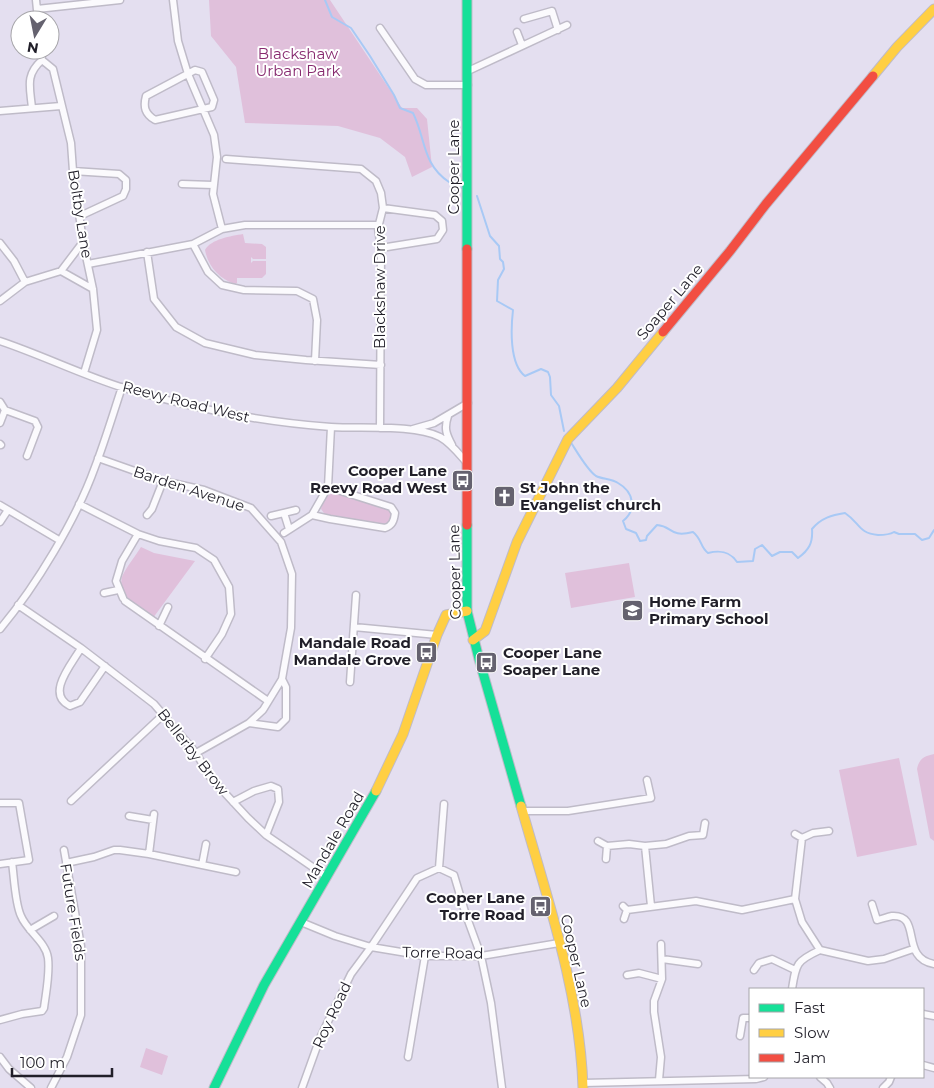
<svg xmlns="http://www.w3.org/2000/svg" width="934" height="1088" viewBox="0 0 934 1088" font-family="Montserrat,sans-serif">
	<style>
		.green { fill: #e0c0db }
		.lines { fill: none; stroke-linecap: round; stroke-linejoin: round }
		.stream { stroke: #a8c9f5; stroke-width: 2 }
		.street-casing { stroke: #bfbbc8; stroke-width: 9 }
		.fast-casing { stroke: #bfbbc8; stroke-width: 11 }
		.slow-casing { stroke: #bfbbc8; stroke-width: 11 }
		.jam-casing { stroke: #bfbbc8; stroke-width: 11 }
		.street { stroke: #fbfafd; stroke-width: 6 }
		.fast { stroke: #16e098; stroke-width: 9 }
		.slow { stroke: #ffcf43; stroke-width: 9 }
		.jam { stroke: #f24e42; stroke-width: 9 }
		.labels { text-anchor: middle; stroke-width: 4; stroke-linejoin: round; paint-order: stroke }
		.park-label { font-size: 15px; fill: #872a6f; stroke: #fff }
		.street-label { font-size: 15px; fill: #211f29; stroke: #fff }
		.poi-label { font-size: 15px; font-weight: bold; fill: #211f29; stroke: #fff; text-anchor: end }
	</style>
	<rect width="100%" height="100%" fill="#e4dff0"/>
	<path class="green" d="M209,0h121l72,108h15l10,11 5,48 -20,10 -7,-20 -25,-19 -42,-12 -93,-3 -9,-56 -25,-31z
		M243,234l2,9 17,1 4,3v12h-13l-2,-2v6l2,-2h13v13l-4,4h-25v5l-2,1c-16,-5 -27,-18 -30,-34 6,-11 26,-14 38,-16z
		M334,493l53,16 5,4v5l-6,7 -60,-9 -5,-7c2,-8 4,-14 13,-16z
		M141,547l13,6 41,8 -42,57c-13,-9 -36,-21 -31,-41 3,-8 14,-22 19,-30z
		M629,563l6,34 -64,11 -6,-35z
		M934,754v87l-4,-3 -13,-69c2,-10 7,-13 17,-15z
		M899,758l18,87 -60,12 -18,-87z
		M146,1048l22,8 -6,19 -22,-8z"/>
	<g class="lines">
		<path class="stream" d="M325,0l7,17 19,11 19,28 24,39 6,13 13,5c13,26 9,51 36,69 5,4 8,6 14,6
			M477,196l13,40 9,10 1,13 3,3 1,7 -6,11 -1,21 16,9c-2,17 -4,54 12,66l16,-7 7,3 2,5 1,18 8,11 5,25
			M570,441c6,9 17,29 26,35 6,3 16,3 22,7 16,9 19,27 5,38l3,8 10,4 4,8 6,-1 1,-4 10,-11c16,1 12,13 36,7 9,7 7,15 15,21 12,-3 22,-2 29,9l16,-1 2,-12 7,-4 10,11 8,-4h12l6,6c11,-8 15,-15 14,-29 9,-11 20,-14 33,-16 15,10 13,20 33,22 6,0 11,0 16,-3l5,2h16l7,6 7,-2 5,-8"/>
		<defs>
			<path id="street" d="M36,0l2,20
				M173,0l5,41 10,33 26,61 3,22 -4,37 9,35
				M37,9l83,-9
				M524,19l28,-8 6,19
				M380,28l35,51 11,6h42
				M517,32l5,13
				M41,50l1,10 11,9 18,74 2,28 10,71 10,47 4,41 -13,43
				M195,70l7,2 12,28 -2,7 -57,13c-10,-6 -12,-13 -9,-24z
				M468,71l99,-46
				M32,108c-2,-21 -7,-33 10,-48
				M0,111l61,-5
				M226,159l135,10 15,12 5,12 2,15 -5,20 3,20 -1,180
				M73,171l46,3 7,6v9l-3,7 -43,20
				M182,184l31,1
				M0,243l14,18 11,21
				M193,244l15,28 14,13 22,5 53,1 16,8 4,21 -2,41
				M381,248l56,-9 6,-9 -1,-9 -7,-6 -52,-7
				M147,252l7,47 22,28 29,16 50,12 51,5 75,5
				M88,264l105,-20 29,-15 23,-4h133
				M61,271l32,18
				M0,301l25,-19 36,-11 22,-29
				M0,341c42,14 82,34 124,47 67,20 137,34 207,39 30,2 83,-3 109,10 11,6 19,17 27,26
				M0,402l5,8 -5,13
				M5,410l30,11 3,6 -11,29
				M448,416c-4,12 -2,18 4,29
				M413,429l21,-6 34,-20
				M0,444l1,1
				M98,458l65,23 41,9 47,18 30,34 11,32 -1,54 -9,51 -19,31 -14,13 -53,30
				M79,504l59,30 21,7 37,7 18,12 15,27 2,27 -9,20 -17,25
				M0,505l59,35
				M284,513l5,16
				M147,515l5,-6 11,-28
				M312,515l18,4 55,9c7,-2 9,-7 10,-15l-4,-6 -63,-20
				M271,516l25,-6
				M0,522l8,-12
				M284,533l28,-18 16,-28 3,-60
				M104,593l14,-3
				M123,598l-7,-17 6,-20 16,-27
				M125,601l143,100
				M18,605l63,43 73,56 42,49 14,24 38,41 18,17 61,42
				M159,626l9,-19
				M354,627l83,8
				M0,629c36,-43 76,-109 95,-162 10,-26 18,-53 27,-80
				M81,648c-9,16 -36,46 -11,58l10,-4 25,-36
				M350,682l6,-87
				M249,723l29,4 8,-8v-32l-4,-8
				M71,801l93,-87
				M233,802l21,-11 17,-5 7,3 1,13 -13,33
				M0,803h19l10,57 -29,4
				M523,811h45l83,-13 -4,-18
				M129,816l24,4
				M795,834l7,4
				M598,841l9,5 22,-2 16,2 21,-2 23,-8 14,-1 2,-12
				M645,846l6,60
				M149,854l5,-40
				M606,859l1,-13
				M66,863l28,-6 20,-7h6l29,4 87,18
				M202,865l4,-21
				M439,868l5,-64
				M872,904l5,16c5,-1 10,-3 15,-4 31,-2 7,42 42,48
				M623,906l4,4 -3,9
				M627,910l69,-9 46,9 53,-11
				M301,922l34,14 36,11 54,9h56l78,-13
				M30,930l24,-14
				M820,950l-18,-28 -7,-23 7,-61 11,-5 16,-2
				M820,950l48,11 16,-2 29,-10
				M662,959l36,5
				M754,970l5,-7 13,-4 23,11
				M627,975l12,-2 23,6
				M792,989c4,-25 4,-28 28,-39
				M923,1014l11,2
				M0,1020l22,-6 20,-3 2,-3c2,-16 6,-34 4,-50 -2,-16 -21,-27 -27,-42 -6,-12 -7,-40 -9,-54
				M740,1036l3,-18h7
				M0,1057l9,12 22,19
				M408,1057l17,-101
				M923,1065l11,3
				M820,1077l7,6 3,5
				M659,1080l2,-23 -7,-45v-11l8,-22 -1,-35
				M583,1083l173,-4 8,-2
				M51,1088l16,-31 14,-42v-69l-17,-96
				M302,1088l18,-50 31,-64 20,-27 46,-69 22,-10 15,7 12,40 15,41 10,47 11,85
				M883,1088l6,-6 2,-5"/>
			<path id="fast" d="M467,0v249
				M467,525v86l12,48 42,147
				M214,1088l50,-103 112,-194"/>
			<path id="slow" d="M873,76l24,-29 37,-38
				M473,640l12,-9 32,-89 51,-103 49,-51 46,-56
				M376,791l27,-57 34,-99 9,-20 21,-4
				M521,806c26,92 59,186 62,282"/>
			<path id="jam" d="M467,249v276
				M663,332l67,-81 36,-47 107,-128"/>
		</defs>
		<use href="#street" class="street-casing"/>
		<use href="#fast" class="fast-casing"/>
		<use href="#slow" class="slow-casing"/>
		<use href="#jam" class="jam-casing"/>
		<use href="#street" class="street"/>
		<use href="#fast" class="fast"/>
		<use href="#slow" class="slow"/>
		<use href="#jam" class="jam"/>
	</g>
	<defs>
		<symbol id="bus-square" viewBox="-11 -11 22 22"><rect x="-9" y="-9" width="18" height="18" rx="4" fill="#65626f" stroke="#fff"/><path d="M-5-6H5V4H4V6H2V4H-2V6H-4V4H-5ZM-3.5-4V0h7V-4ZM-3.5 1.2v1.5H-2V1.2ZM2 1.2v1.5H3.5V1.2Z" fill="#fff"/></symbol>
		<symbol id="church-square" viewBox="-11 -11 22 22"><rect x="-9" y="-9" width="18" height="18" rx="4" fill="#65626f" stroke="#fff"/><path d="M-1.2-6h2.4v3.5h3.3v2.4h-3.3V6h-2.4V-.1h-3.3v-2.4h3.3Z" fill="#fff"/></symbol>
		<symbol id="school-square" viewBox="-11 -11 22 22"><rect x="-9" y="-9" width="18" height="18" rx="4" fill="#65626f" stroke="#fff"/><path d="M0-5L7-2L0 1L-7-2ZM-4 1L0 2.5L4 1V4Q0 6-4 4Z" fill="#fff"/></symbol>
	</defs>
	<g fill-rule="evenodd">
		<use href="#bus-square" x="450" y="468" width="25" height="25"/>
		<use href="#church-square" x="492" y="484" width="25" height="25"/>
		<use href="#school-square" x="620" y="598" width="25" height="25"/>
		<use href="#bus-square" x="414" y="640" width="25" height="25"/>
		<use href="#bus-square" x="474" y="650" width="25" height="25"/>
		<use href="#bus-square" x="528" y="894" width="25" height="25"/>
	</g>
	<g class="labels">
		<g class="park-label">
			<text x="298" y="59">Blackshaw<tspan x="298" dy="17">Urban Park</tspan></text>
		</g>
		<g class="street-label">
			<text transform="translate(454 167) rotate(-90)" y="5">Cooper Lane</text>
			<text transform="translate(80 214) rotate(81)" y="5">Boltby Lane</text>
			<text transform="translate(380 287) rotate(-90)" y="5">Blackshaw Drive</text>
			<text transform="translate(670 302) rotate(-50)" y="5">Soaper Lane</text>
			<text transform="translate(186 402) rotate(14)" y="5">Reevy Road West</text>
			<text transform="translate(189 489) rotate(18)" y="5">Barden Avenue</text>
			<text transform="translate(455 572) rotate(-91)" y="5">Cooper Lane</text>
			<text transform="translate(193 752) rotate(52)" y="5">Bellerby Brow</text>
			<text transform="translate(333 840) rotate(-60)" y="5">Mandale Road</text>
			<text transform="translate(73 912) rotate(81)" y="5">Future Fields</text>
			<text transform="translate(443 953) rotate(1)" y="5">Torre Road</text>
			<text transform="translate(576 961) rotate(77)" y="5">Cooper Lane</text>
			<text transform="translate(332 1015) rotate(-65)" y="5">Roy Road</text>
		</g>
		<g class="poi-label">
			<text x="447" y="476">Cooper Lane<tspan x="447" dy="17">Reevy Road West</tspan></text>
			<text x="520" y="493" text-anchor="start">St John the<tspan x="520" dy="17">Evangelist church</tspan></text>
			<text x="649" y="607" text-anchor="start">Home Farm<tspan x="649" dy="17">Primary School</tspan></text>
			<text x="411" y="648">Mandale Road<tspan x="411" dy="17">Mandale Grove</tspan></text>
			<text x="503" y="658" text-anchor="start">Cooper Lane<tspan x="503" dy="17">Soaper Lane</tspan></text>
			<text x="525" y="903">Cooper Lane<tspan x="525" dy="17">Torre Road</tspan></text>
		</g>
	</g>
	<rect x="749" y="988" width="175" height="90" fill="#ffffff" stroke="#a6a5a9"/>
	<rect x="759" y="1004" width="25" height="8" fill="#16e098" stroke="#a6a5a9"/>
	<text x="794" y="1013" font-size="15" fill="#211f29">Fast</text>
	<rect x="759" y="1029" width="25" height="8" fill="#ffcf43" stroke="#a6a5a9"/>
	<text x="794" y="1038" font-size="15" fill="#211f29">Slow</text>
	<rect x="759" y="1054" width="25" height="8" fill="#f24e42" stroke="#a6a5a9"/>
	<text x="794" y="1063" font-size="15" fill="#211f29">Jam</text>
	<g transform="translate(35 35) rotate(190)"><circle r="24" fill="#ffffff" stroke="#a6a5a9"/>
	<path d="M0-4L9 19L0 12L-9 19Z" fill="#65626f"/>
	<text y="-8" font-size="14" font-weight="bold" text-anchor="middle" fill="#211f29">N</text>
	</g>
	<path d="M12 1068v8h100v-8" fill="none" stroke="#211f29" stroke-width="2.5"/>
	<text x="20" y="1068" font-size="15" fill="#211f29" stroke="#ffffff" stroke-width="4" paint-order="stroke">100 m</text>
</svg>
